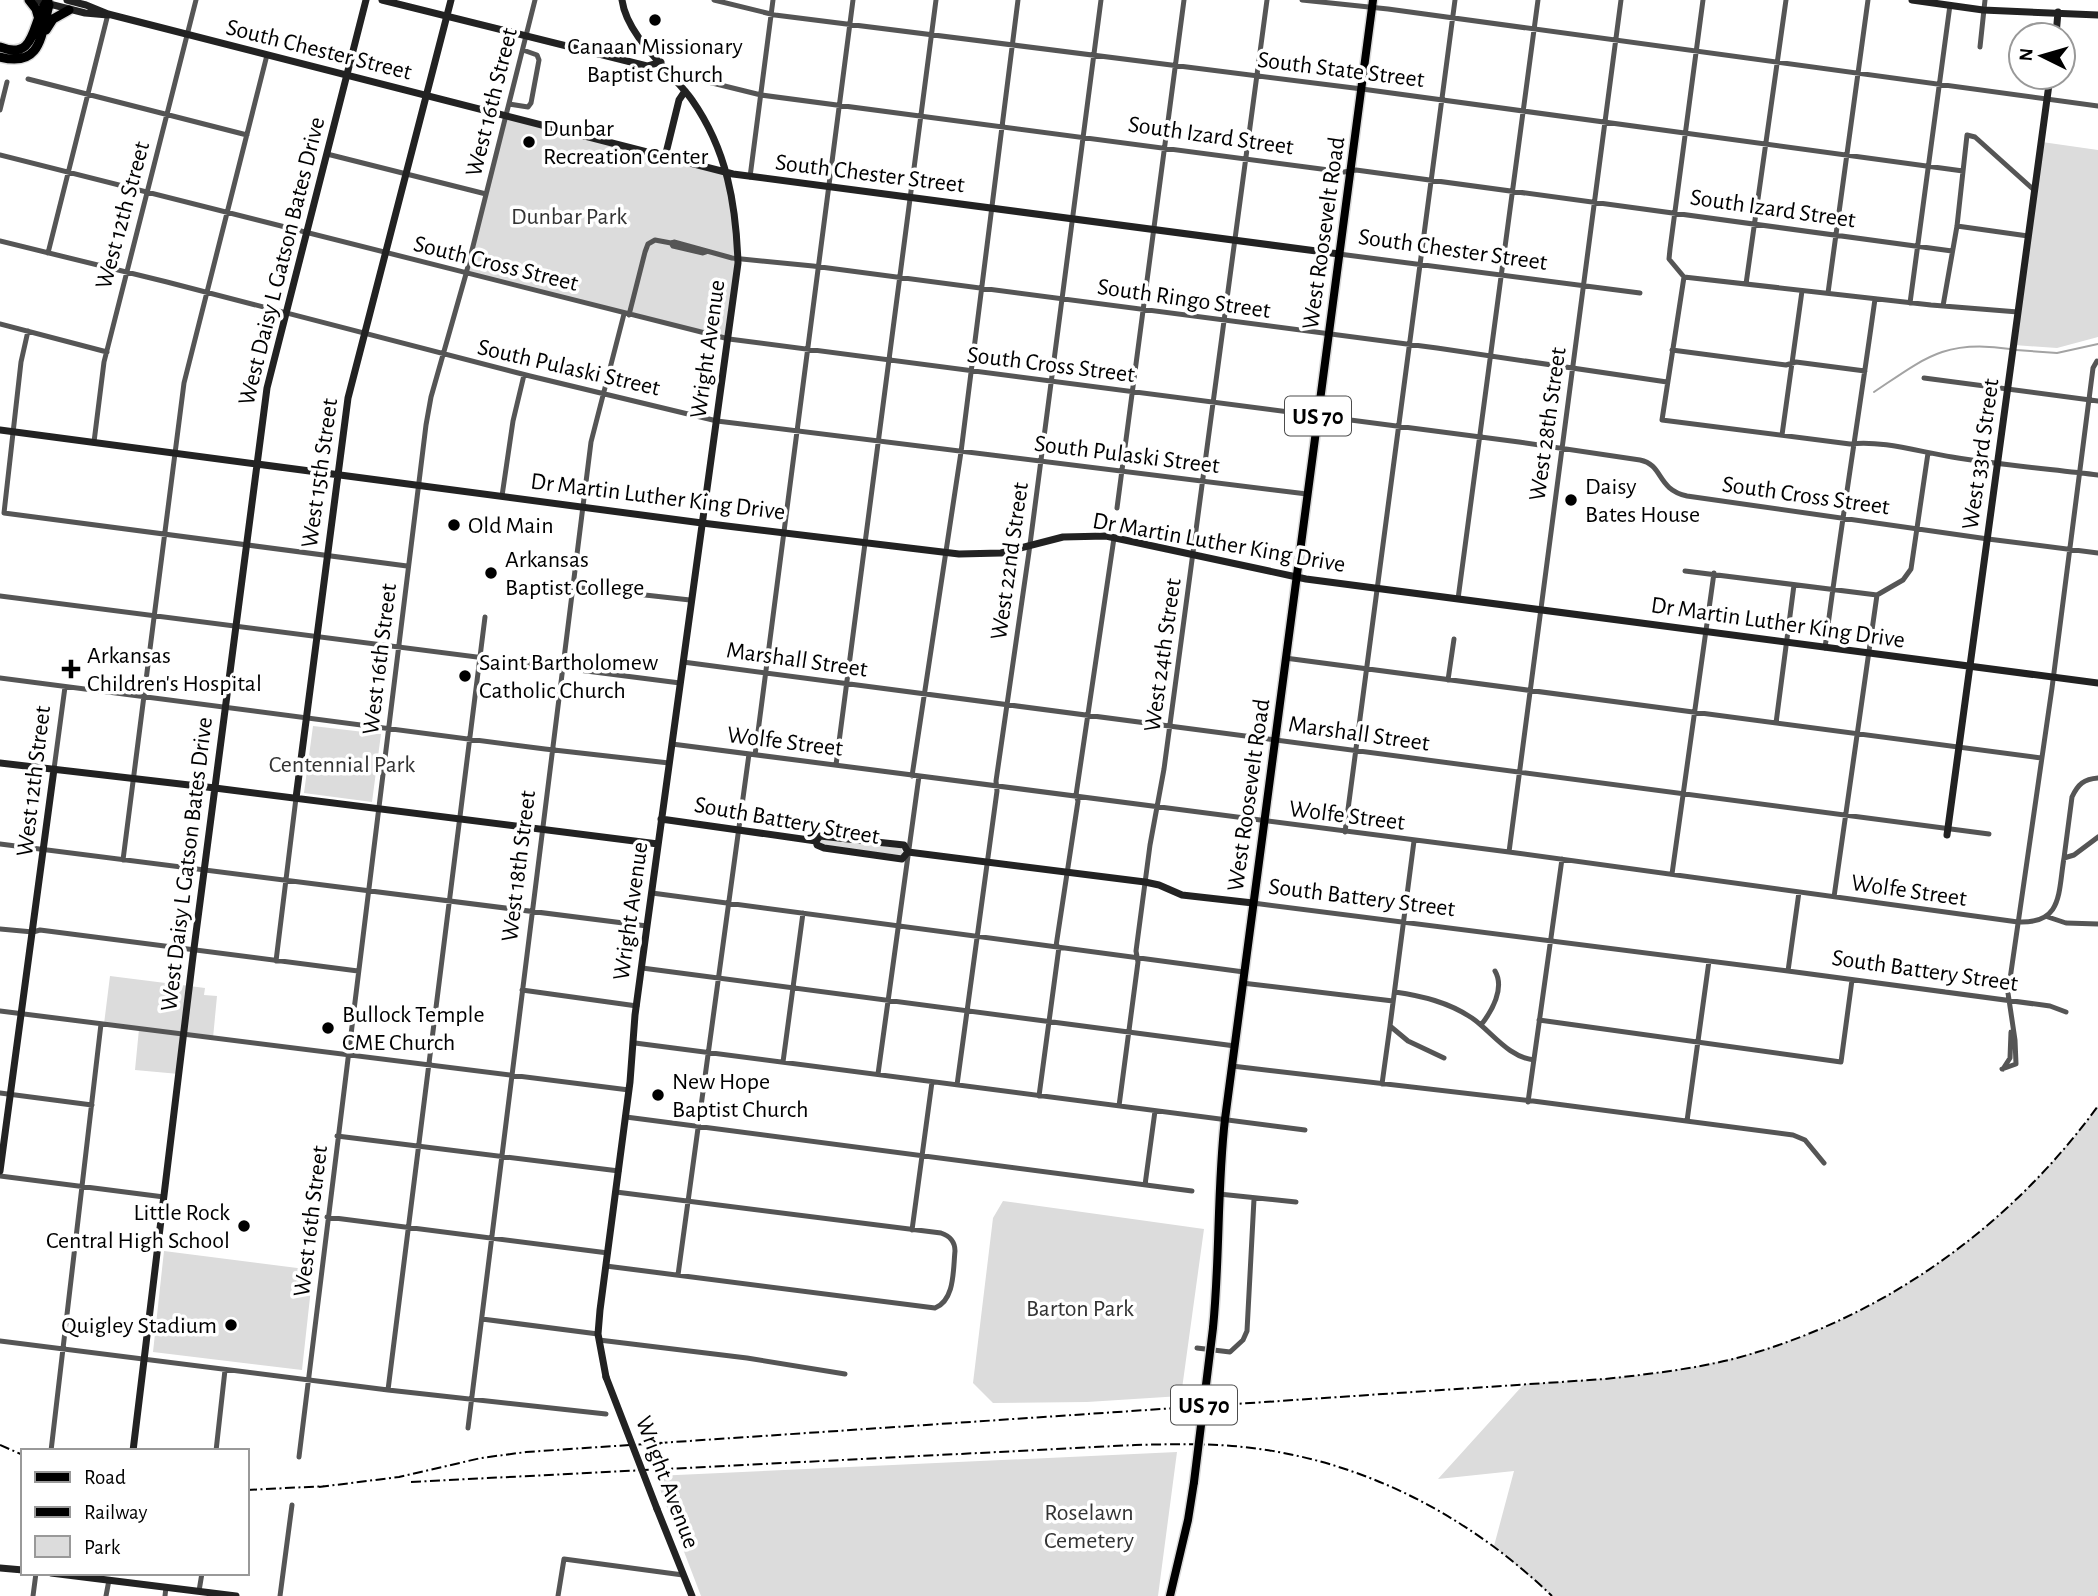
<svg xmlns="http://www.w3.org/2000/svg" width="2098" height="1596" viewBox="0 0 2098 1596" font-family="'Alegreya Sans',sans-serif">
	<style>
		.green { fill: #dcdcdc }
		.lines { fill: none; stroke-linecap: round; stroke-linejoin: round }
		.stream { stroke: #a3a3a3; stroke-width: 2 }
		.primary-casing { stroke: #dbdbdb; stroke-width: 11 }
		.highway-casing { stroke: #dbdbdb; stroke-width: 12 }
		.street { stroke: #555; stroke-width: 5 }
		.secondary { stroke: #222; stroke-width: 7 }
		.primary { stroke: #000; stroke-width: 8 }
		.highway { stroke: #000; stroke-width: 9 }
		.rail { stroke: #000; stroke-width: 2; stroke-dasharray: 10 3.5 2 3.5; stroke-linecap: butt }
		.primary-bridge-casing { stroke: #dbdbdb; stroke-width: 11; stroke-linecap: butt }
		.secondary-bridge { stroke: #222; stroke-width: 7 }
		.primary-bridge { stroke: #000; stroke-width: 8 }
		.poi-dot { fill: #000; stroke: #fff; stroke-width: 2.5 }
		.labels { text-anchor: middle; stroke-width: 7; stroke-linejoin: round; paint-order: stroke }
		.shield { fill: #fff; stroke: #4c4c4c; stroke-width: 2 }
		.shield-label { font-size: 23px; font-weight: bold; fill: #000 }
		.poi-label { font-size: 24px; fill: #000; stroke: #fff; text-anchor: start }
		.street-label { font-size: 24px; fill: #000; stroke: #fff }
		.park-label { font-size: 24px; fill: #333; stroke: #fff }
	</style>
	<rect width="100%" height="100%" fill="#fff"/>
	<path class="green" d="M506,116l221,56 11,87 -9,80 -263,-65z
		M2042,142l56,8v187l-41,11 -43,-3z
		M313,726l68,8 -9,68 -68,-9z
		M820,839l81,9 2,4 -2,3 -79,-9 -3,-2z
		M110,976l95,12 -1,7 13,1 -4,42 -29,-3 -5,39 -44,-4 4,-41 -35,-5z
		M2098,1106v490h-546l-58,-50 20,-75 -76,8 86,-95c70,-4 142,-8 210,-26 147,-37 275,-131 364,-252z
		M1003,1201l201,28 -23,167 -94,6 -94,1 -20,-20 20,-165z
		M164,1251l149,19 -11,100 -149,-18z
		M1177,1452l-19,144h-457l-46,-120z"/>
	<g class="lines">
		<path class="stream" d="M2016,350l41,3 41,-9
			M1874,392c51,-34 71,-53 136,-43"/>
		<defs>
			<path id="primary" d="M1213,1328c7,-70 4,-140 12,-209l148,-1119
				M1170,1596l18,-76 6,-38"/>
			<path id="highway" d="M29,0l7,9 2,7
				M46,30l7,-11 16,-9
				M0,47c38,15 31,-28 48,-47
				M0,57c42,11 41,-23 49,-52"/>
		</defs>
		<use href="#primary" class="primary-casing"/>
		<use href="#highway" class="highway-casing"/>
		<path class="street" d="M714,0l61,15 587,74 601,82
			M1302,0l86,9 710,97
			M1703,0l-33,249 -1,10 15,18 -22,143 188,24c32,-4 70,8 102,13 49,8 97,12 146,18
			M1980,47l5,-47
			M28,79l219,56
			M676,81l5,-4h7l73,18 583,77 12,-2 596,81
			M509,104l19,3 3,-4 8,-43 -2,-5 -14,-5
			M0,110l7,-28
			M327,154l159,40
			M0,155l729,184 790,103 121,18c24,5 16,29 47,36l301,43 110,14
			M750,177l23,-177
			M1957,226l71,10
			M0,241l167,41 363,94 187,45 590,73
			M671,243l2,3 30,7 3,-1
			M48,253l60,-239
			M1339,254l301,39
			M1684,277l247,28 87,7
			M1746,284l40,-284
			M1828,293l40,-293
			M1910,303l40,-298
			M1943,306l14,-80 10,-91 8,2 59,53
			M629,315l16,-63 3,-8 7,-4 16,3 3,-1 58,16 81,8 624,82 230,34
			M0,324l107,28
			M28,331l-7,31 -17,151 403,53
			M1672,350l114,15 10,-3 69,9
			M1924,378l174,23
			M1782,435l20,-144
			M94,442l10,-80 92,-362
			M502,496l11,-75 11,-46
			M1117,508l67,-508
			M1685,571l192,24
			M573,587l117,13
			M1877,595l26,-15 8,-11 17,-116
			M0,596l680,87
			M1458,599l80,-599
			M1825,648c15,-117 34,-233 50,-349
			M1285,658l756,100
			M683,662l1306,172
			M0,678l545,71 124,14
			M1448,680l6,-41
			M1776,723l18,-138
			M672,744l837,108 509,70c45,2 40,-29 46,-64
			M755,755l98,-755
			M836,765l100,-765
			M54,769l11,-82
			M912,776l49,-324 57,-452
			M2098,778c-14,1 -20,6 -26,19l-8,61 10,-3 24,-18
			M1345,832l110,-832
			M1414,841l-24,185 18,15 36,17
			M0,844l647,82
			M1509,852l112,-852
			M123,860l61,-477 83,-328
			M1672,874l42,-301
			M652,893l592,79
			M1834,897l43,-302
			M1253,903l535,68 262,35 16,6
			M2048,917l18,6 32,1
			M0,929l33,3 7,-2 318,41
			M1056,946l22,-145 -2,-6 38,-257
			M276,961l20,-163
			M642,968l593,78
			M1788,971l11,-79
			M1242,983l151,18
			M522,990l115,16
			M1395,992c27,4 53,10 77,26 20,14 36,39 62,42
			M0,1011l629,79
			M1539,1020l302,42 11,-82
			M1481,1025c11,-14 24,-37 14,-54
			M635,1043l670,87
			M783,1062l20,-149
			M1232,1066l301,35 260,34 12,5 19,23
			M2002,1069l14,-5 -1,-24 -7,-47 44,-305 41,-320 4,-7
			M2003,1069l7,-11 1,-26
			M878,1074l41,-298
			M1382,1084l8,-58
			M957,1085l40,-294 -1,-10 33,-229 72,-552
			M0,1093l92,12
			M1039,1096l20,-149
			M1528,1102l34,-243
			M1119,1106l19,-144 -2,-11 14,-106 14,-76 103,-769
			M626,1117l566,74
			M1687,1121l22,-160
			M337,1136l282,35
			M0,1176l164,21
			M1145,1185l10,-74
			M1219,1194l77,8
			M327,1217l281,36
			M912,1230l20,-148
			M606,1266l329,42c20,-8 18,-38 20,-57 0,-9 -5,-15 -14,-18l-325,-41
			M678,1275l71,-521
			M482,1319l116,15
			M599,1340l148,18 98,16
			M0,1341l388,49 218,24
			M1197,1348l33,4 13,-12 4,-9 7,-132
			M388,1390l97,-773
			M468,1428l123,-986 33,-128
			M51,1451l50,-427
			M216,1451l9,-81
			M299,1457l127,-1032 5,-28 35,-123 69,-274
			M199,1591l3,-18
			M33,1596l3,-23
			M106,1596l3,-16
			M165,1596l1,-9
			M280,1596l12,-91
			M558,1596l6,-37 119,16"/>
		<path class="secondary" d="M34,0l51,13 23,2
			M67,0l19,5 22,9 625,160 606,80
			M382,0l265,66 14,-4
			M1912,0l71,10 115,5
			M2056,35l2,-23
			M665,157l14,-57 6,-9
			M0,430l702,93 257,31 42,-1 62,-16 43,-1 200,43 792,104
			M0,763l215,25 443,56
			M296,798l52,-400 103,-398
			M661,819l155,22 1,4 7,3 78,11 6,-7 237,30 14,3 23,10 71,8
			M1947,835l103,-758
			M816,841l4,-5 84,9 4,7
			M0,1171l54,-402
			M606,1377l-8,-43 2,-24 30,-228 5,-67 12,-89 91,-663c-2,-59 -11,-113 -46,-163 -22,-30 -65,-63 -70,-100
			M133,1451l60,-495 74,-568 99,-388
			M657,1509l35,87
			M0,1568l23,2
			M51,1573l185,23"/>
		<use href="#primary" class="primary"/>
		<use href="#highway" class="highway"/>
		<path class="rail" d="M0,1445l23,10
			M411,1482l724,-37c39,-1 78,-2 117,3 114,14 218,69 300,148
			M319,1487l80,-10 82,-19 45,-6 1079,-73c45,-5 89,-10 132,-21 146,-40 272,-130 361,-252
			M247,1490l80,-4"/>
		<defs>
			<path id="primary-bridge" d="M1194,1482l19,-154"/>
		</defs>
		<use href="#primary-bridge" class="primary-bridge-casing"/>
		<path class="secondary-bridge" d="M606,1377l51,132"/>
		<use href="#primary-bridge" class="primary-bridge"/>
	</g>
	<g class="poi-dot">
		<circle cx="655" cy="20" r="7"/>
		<circle cx="529" cy="142" r="7"/>
		<circle cx="1571" cy="500" r="7"/>
		<circle cx="454" cy="525" r="7"/>
		<circle cx="491" cy="573" r="7"/>
		<path d="M67.5 658.5h7v7h7v7h-7v7h-7v-7h-7v-7h7z"/>
		<circle cx="465" cy="676" r="7"/>
		<circle cx="328" cy="1028" r="7"/>
		<circle cx="658" cy="1095" r="7"/>
		<circle cx="244" cy="1226" r="7"/>
		<circle cx="231" cy="1325" r="7"/>
	</g>
	<g class="labels">
		<g class="shield">
			<rect x="1285" y="396.5" width="66" height="39" rx="5"/>
			<rect x="1171" y="1385.5" width="66" height="39" rx="5"/>
		</g>
		<g class="shield-label">
			<text x="1318" y="424">US 70</text>
			<text x="1204" y="1413">US 70</text>
		</g>
		<g class="poi-label">
			<text x="655" y="54" text-anchor="middle">Canaan Missionary<tspan x="655" dy="28">Baptist Church</tspan></text>
			<text x="543" y="136">Dunbar<tspan x="543" dy="28">Recreation Center</tspan></text>
			<text x="1585" y="494">Daisy<tspan x="1585" dy="28">Bates House</tspan></text>
			<text x="468" y="533">Old Main</text>
			<text x="505" y="567">Arkansas<tspan x="505" dy="28">Baptist College</tspan></text>
			<text x="87" y="663">Arkansas<tspan x="87" dy="28">Children's Hospital</tspan></text>
			<text x="479" y="670">Saint Bartholomew<tspan x="479" dy="28">Catholic Church</tspan></text>
			<text x="342" y="1022">Bullock Temple<tspan x="342" dy="28">CME Church</tspan></text>
			<text x="672" y="1089">New Hope<tspan x="672" dy="28">Baptist Church</tspan></text>
			<text x="230" y="1220" text-anchor="end">Little Rock<tspan x="230" dy="28">Central High School</tspan></text>
			<text x="217" y="1333" text-anchor="end">Quigley Stadium</text>
		</g>
		<g class="street-label">
			<text transform="translate(319 49) rotate(14)" y="8">South Chester Street</text>
			<text transform="translate(1341 69) rotate(7)" y="8">South State Street</text>
			<text transform="translate(491 102) rotate(-76)" y="8">West 16th Street</text>
			<text transform="translate(1211 135) rotate(8)" y="8">South Izard Street</text>
			<text transform="translate(870 173) rotate(7)" y="8">South Chester Street</text>
			<text transform="translate(1773 208) rotate(8)" y="8">South Izard Street</text>
			<text transform="translate(122 215) rotate(-75)" y="8">West 12th Street</text>
			<text transform="translate(1323 233) rotate(-82)" y="8">West Roosevelt Road</text>
			<text transform="translate(1453 249) rotate(8)" y="8">South Chester Street</text>
			<text transform="translate(281 261) rotate(-76)" y="8">West Daisy L Gatson Bates Drive</text>
			<text transform="translate(496 263) rotate(14)" y="8">South Cross Street</text>
			<text transform="translate(1184 298) rotate(8)" y="8">South Ringo Street</text>
			<text transform="translate(707 349) rotate(-82)" y="8">Wright Avenue</text>
			<text transform="translate(1051 364) rotate(7)" y="8">South Cross Street</text>
			<text transform="translate(569 367) rotate(13)" y="8">South Pulaski Street</text>
			<text transform="translate(1547 424) rotate(-82)" y="8">West 28th Street</text>
			<text transform="translate(1127 454) rotate(7)" y="8">South Pulaski Street</text>
			<text transform="translate(1980 454) rotate(-82)" y="8">West 33rd Street</text>
			<text transform="translate(319 473) rotate(-82)" y="8">West 15th Street</text>
			<text transform="translate(1806 495) rotate(8)" y="8">South Cross Street</text>
			<text transform="translate(658 496) rotate(7)" y="8">Dr Martin Luther King Drive</text>
			<text transform="translate(1219 542) rotate(10)" y="8">Dr Martin Luther King Drive</text>
			<text transform="translate(1009 561) rotate(-82)" y="8">West 22nd Street</text>
			<text transform="translate(1778 622) rotate(8)" y="8">Dr Martin Luther King Drive</text>
			<text transform="translate(1162 655) rotate(-82)" y="8">West 24th Street</text>
			<text transform="translate(379 659) rotate(-83)" y="8">West 16th Street</text>
			<text transform="translate(797 659) rotate(8)" y="8">Marshall Street</text>
			<text transform="translate(1359 733) rotate(8)" y="8">Marshall Street</text>
			<text transform="translate(785 741) rotate(7)" y="8">Wolfe Street</text>
			<text transform="translate(33 781) rotate(-83)" y="8">West 12th Street</text>
			<text transform="translate(1248 795) rotate(-82)" y="8">West Roosevelt Road</text>
			<text transform="translate(1347 815) rotate(7)" y="8">Wolfe Street</text>
			<text transform="translate(787 820) rotate(10)" y="8">South Battery Street</text>
			<text transform="translate(186 864) rotate(-83)" y="8">West Daisy L Gatson Bates Drive</text>
			<text transform="translate(518 866) rotate(-83)" y="8">West 18th Street</text>
			<text transform="translate(1909 890) rotate(8)" y="8">Wolfe Street</text>
			<text transform="translate(1362 897) rotate(7)" y="8">South Battery Street</text>
			<text transform="translate(630 911) rotate(-82)" y="8">Wright Avenue</text>
			<text transform="translate(1925 970) rotate(8)" y="8">South Battery Street</text>
			<text transform="translate(310 1221) rotate(-83)" y="8">West 16th Street</text>
			<text transform="translate(668 1482) rotate(69)" y="8">Wright Avenue</text>
		</g>
		<g class="park-label">
			<text x="569" y="224">Dunbar Park</text>
			<text x="342" y="772">Centennial Park</text>
			<text x="1080" y="1316">Barton Park</text>
			<text x="1089" y="1520">Roselawn<tspan x="1089" dy="28">Cemetery</tspan></text>
		</g>
	</g>
	<rect x="21" y="1449" width="228" height="126" fill="#ffffff" stroke="#999999" stroke-width="2"/>
	<rect x="35" y="1472" width="35" height="10" fill="#000000" stroke="#999999" stroke-width="2"/>
	<text x="84" y="1484" font-size="21" fill="#000000">Road</text>
	<rect x="35" y="1507" width="35" height="10" fill="#000000" stroke="#999999" stroke-width="2"/>
	<text x="84" y="1519" font-size="21" fill="#000000">Railway</text>
	<rect x="35" y="1536" width="35" height="21" fill="#dcdcdc" stroke="#999999" stroke-width="2"/>
	<text x="84" y="1554" font-size="21" fill="#000000">Park</text>
	<g transform="translate(2042 56) rotate(275)"><circle r="33" fill="#ffffff" stroke="#999999" stroke-width="2"/>
	<path d="M0-5L12 26L0 18L-12 26Z" fill="#000000"/>
	<text y="-10" font-size="19" font-weight="bold" text-anchor="middle" fill="#000000">N</text>
	</g>
</svg>
